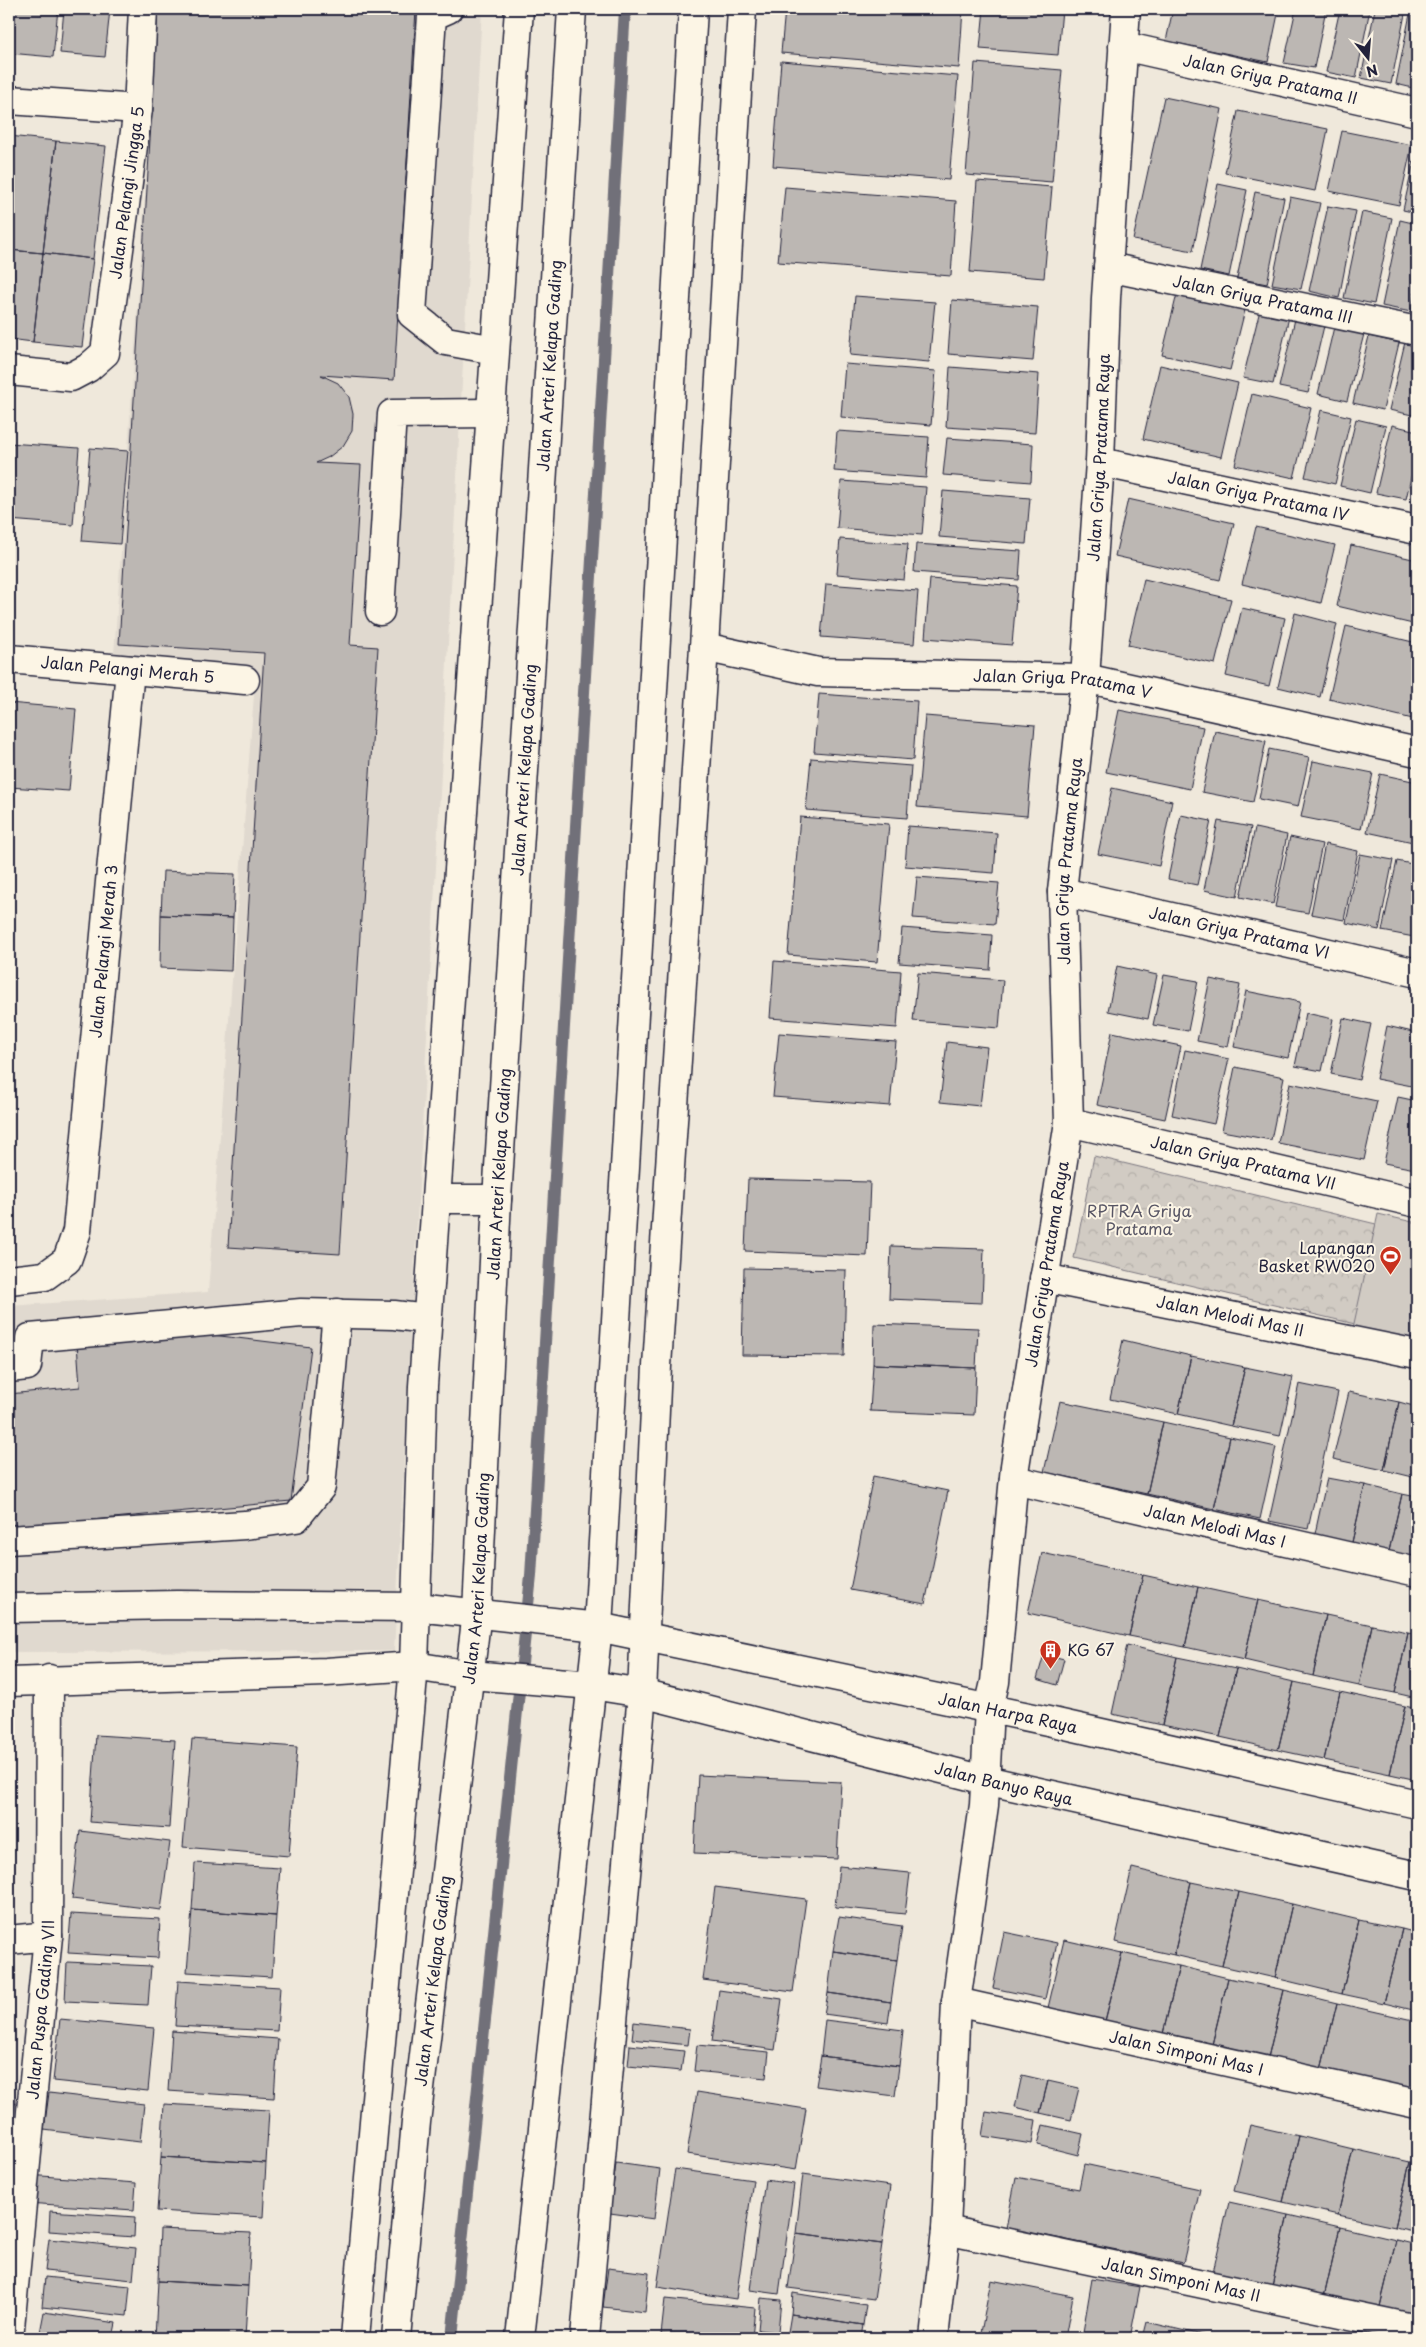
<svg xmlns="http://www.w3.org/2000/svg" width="1426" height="2347" viewBox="0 0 1426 2347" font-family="'Playpen Sans',sans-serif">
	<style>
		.built { fill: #e0d9cf }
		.park { fill: url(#park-crowns); stroke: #7a767f }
		.garden { fill: #d1cbc3; stroke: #7a767f }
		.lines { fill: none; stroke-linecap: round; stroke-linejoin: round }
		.stream { stroke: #716f79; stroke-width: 12 }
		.building { fill: #bcb7b3; stroke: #22223b }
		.minor-casing { stroke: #22223b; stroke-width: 31 }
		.minor { stroke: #fcf5e5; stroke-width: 28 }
		.labels { text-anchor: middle; stroke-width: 4; stroke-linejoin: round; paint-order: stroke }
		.street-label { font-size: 16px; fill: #22223b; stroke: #fcf5e5 }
		.park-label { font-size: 16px; fill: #575564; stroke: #fcf5e5 }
		.poi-label { font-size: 16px; fill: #22223b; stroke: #fcf5e5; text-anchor: end }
	</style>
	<defs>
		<pattern id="park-crowns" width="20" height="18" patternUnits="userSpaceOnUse" patternTransform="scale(1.25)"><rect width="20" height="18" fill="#d1cbc3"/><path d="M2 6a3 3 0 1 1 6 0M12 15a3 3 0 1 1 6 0" fill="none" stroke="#b3aea8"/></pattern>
	</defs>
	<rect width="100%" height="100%" fill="#efe8db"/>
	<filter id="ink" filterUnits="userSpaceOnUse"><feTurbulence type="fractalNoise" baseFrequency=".02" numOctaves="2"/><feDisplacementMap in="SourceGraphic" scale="10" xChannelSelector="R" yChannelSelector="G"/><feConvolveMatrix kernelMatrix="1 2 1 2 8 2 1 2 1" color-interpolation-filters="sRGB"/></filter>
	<g filter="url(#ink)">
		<path class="built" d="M158,9h324l-88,1642 -385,1v-346l199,-14 48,-623 -142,-14z"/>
		<path class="park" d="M1094,1156l282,68 -21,100 -281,-66z"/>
		<path class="garden" d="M1378,1214l39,9v121l-64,-16z"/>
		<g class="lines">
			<path class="stream" d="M452,2338l79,-762 94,-1567"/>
		</g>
		<path class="building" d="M9,9h49l-5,48 -44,-4z
			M64,9h46l-5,48 -45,-4z
			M158,9h258l-22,371 -73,-5 17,8 11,14 4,17 -1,17 -9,15 -14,11 -13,6 45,2 -11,180 28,2 -38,607 -112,-7 36,-594 -145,-9z
			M785,9h178l-4,59 -178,-15z
			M984,9h78l-4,46 -78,-6z
			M1173,9h106l-11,53 -102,-21z
			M1296,9h30l-12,59 -30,-5z
			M1340,9h30l-14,69 -30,-6z
			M1375,9h31l-15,75 -30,-6z
			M1411,9h6v80l-21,-5z
			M781,61l177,15 -9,104 -176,-14z
			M975,63l87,7 -10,112 -86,-7z
			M1164,97l58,12 -29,142 -60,-11z
			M1238,111l90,18 -13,62 -90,-18z
			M1342,131l70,14 -13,60 -70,-14z
			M9,136l47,5 -13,112 -34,-3z
			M56,141l50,5 -13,113 -50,-6z
			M1416,151l1,1v61l-14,-3z
			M977,181l75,6 -8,91 -74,-6z
			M1218,184l29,6 -18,86 -29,-6z
			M785,187l171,14 -5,75 -173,-14z
			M1255,192l29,6 -17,86 -30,-6z
			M1290,197l30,6 -19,86 -29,-5z
			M1328,206l28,5 -17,87 -30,-7z
			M1362,212l30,6 -18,86 -30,-6z
			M1400,220l17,4v56l-6,32 -29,-6z
			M9,250l34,3 -10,89 -24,-3z
			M43,253l50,6 -11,88 -49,-5z
			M1177,294l68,16 -15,60 -68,-15z
			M855,296l80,6 -6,60 -79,-7z
			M952,300l86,7 -5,54 -85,-7z
			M1260,310l29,7 -16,67 -30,-6z
			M1295,319l29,7 -16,67 -29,-6z
			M1334,327l30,7 -17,67 -29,-7z
			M1369,336l30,7 -16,67 -30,-7z
			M1405,342l12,3v71l-28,-6z
			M845,364l91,7 -5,54 -90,-8z
			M1160,365l78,18 -17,74 -78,-18z
			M950,367l89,7 -4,59 -89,-6z
			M1252,394l59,14 -17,70 -59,-13z
			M1321,410l30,7 -16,67 -30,-7z
			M1356,419l30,7 -16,67 -30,-7z
			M1392,425l25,6v20l-11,48 -30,-6z
			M837,431l92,6 -3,41 -92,-7z
			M947,438l86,6 -2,38 -88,-7z
			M9,443l70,5 -6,77 -64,-5z
			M90,448l38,3 -8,93 -38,-3z
			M1417,478v25l-5,-1z
			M841,481l85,6 -4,48 -85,-7z
			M943,491l87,7 -4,46 -87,-7z
			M1128,499l106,24 -14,57 -105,-24z
			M1256,527l79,18 -14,58 -79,-19z
			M840,539l68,5 -4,36 -67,-6z
			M916,544l105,7 -2,29 -105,-8z
			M1351,545l66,15v65l-80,-19z
			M930,579l87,7 -5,59 -87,-7z
			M1144,579l87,20 -16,65 -87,-19z
			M826,584l92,7 -4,53 -93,-7z
			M1242,608l43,10 -16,68 -43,-10z
			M1295,613l42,11 -17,73 -42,-10z
			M1346,626l71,17v77l-88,-21z
			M819,694l98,7 -4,59 -99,-8z
			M9,703l67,6 -7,82 -60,-4z
			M1119,710l84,17 -13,62 -84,-17z
			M925,716l110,9 -8,91 -110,-9z
			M1215,731l51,10 -13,61 -51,-10z
			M1269,749l40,8 -11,50 -39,-8z
			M811,758l100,8 -4,52 -101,-8z
			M1313,761l60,12 -12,56 -60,-12z
			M1380,774l37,8v39l-4,21 -46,-10z
			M1112,788l60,13 -13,65 -61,-12z
			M1181,815l30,6 -14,64 -29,-6z
			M800,817l89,7 -12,138 -89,-7z
			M1218,821l33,6 -14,70 -33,-7z
			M908,826l89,7 -3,40 -89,-7z
			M1255,828l32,7 -14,69 -33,-7z
			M1290,837l32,7 -14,69 -33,-6z
			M1325,844l33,7 -14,69 -33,-6z
			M1360,854l33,6 -14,70 -33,-7z
			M1397,861l20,4v59l-3,13 -32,-6z
			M163,871l72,3 -2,44 -72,-3z
			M917,877l82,6 -4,41 -82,-6z
			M161,915l72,3 -2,53 -71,-3z
			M902,928l90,7 -2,35 -91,-7z
			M774,961l127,10 -4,57 -127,-10z
			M1117,966l40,9 -9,44 -40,-8z
			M918,973l85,7 -4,48 -86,-7z
			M1164,975l34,6 -10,50 -35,-6z
			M1210,979l30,6 -12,62 -31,-6z
			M1246,991l54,11 -12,56 -54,-11z
			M1306,1013l27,6 -11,52 -27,-5z
			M1343,1018l28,6 -12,56 -28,-6z
			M1387,1026l30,7v54l-41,-8z
			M1112,1032l69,14 -16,73 -68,-14z
			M779,1033l117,9 -6,64 -117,-9z
			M947,1042l40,5 -7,59 -40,-4z
			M1185,1050l44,9 -15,65 -42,-9z
			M1235,1067l49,10 -13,63 -49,-9z
			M1290,1083l87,18 -13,59 -86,-17z
			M1398,1097l19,4v57l-2,11 -31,-6z
			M748,1179l122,3 -3,74 -122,-5z
			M891,1246l93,3 -2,54 -93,-4z
			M744,1268l102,2 -2,86 -102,-1z
			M874,1324l104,4 -2,40 -103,-4z
			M204,1334l107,13 -20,154 -282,27v-134l71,-7 -3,-44z
			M1123,1340l68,16 -13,58 -68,-15z
			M1191,1356l54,11 -14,59 -53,-12z
			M873,1364l103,4 -2,47 -104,-4z
			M1245,1367l48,10 -13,59 -49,-10z
			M1299,1384l39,8 -30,137 -39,-8z
			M1349,1392l50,10 -15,68 -51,-11z
			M1060,1401l103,21 -16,72 -103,-22z
			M1399,1402l18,5v71l-33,-8z
			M1163,1422l67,15 -16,72 -67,-15z
			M1230,1437l46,10 -16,72 -46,-10z
			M873,1476l75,15 -23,113 -75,-14z
			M1327,1478l38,7 -15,66 -37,-8z
			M1365,1485l37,9 -15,66 -37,-9z
			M1402,1494l15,3v69l-30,-6z
			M1042,1553l101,22 -14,61 -101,-23z
			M1143,1575l55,12 -13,60 -56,-11z
			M1198,1587l60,13 -14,60 -59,-13z
			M1258,1600l68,15 -13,61 -69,-16z
			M1326,1615l46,10 -13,61 -46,-10z
			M1372,1625l36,7 -13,61 -36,-7z
			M1408,1632l9,2v64l-22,-5z
			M1127,1645l50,12 -15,68 -50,-11z
			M1044,1654l20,5 -7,26 -20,-6z
			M1177,1657l59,12 -16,68 -58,-12z
			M1236,1669l58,13 -16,68 -58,-13z
			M1294,1682l46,10 -16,68 -46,-10z
			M1340,1692l65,14 -15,68 -66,-14z
			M1405,1706l12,3v71l-27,-6z
			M96,1735l79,5 -6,88 -79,-6z
			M192,1739l105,8 -8,109 -106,-9z
			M698,1775l143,7 -4,77 -143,-6z
			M80,1831l90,11 -9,68 -89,-11z
			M195,1863l85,5 -4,48 -84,-6z
			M839,1866l71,7 -5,41 -70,-7z
			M1132,1868l59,14 -17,73 -59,-13z
			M1191,1882l48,10 -17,74 -48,-11z
			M715,1887l91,12 -13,93 -90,-12z
			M1239,1892l53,12 -17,74 -53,-12z
			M1292,1904l67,16 -17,74 -67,-16z
			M192,1910l84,6 -4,61 -85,-5z
			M71,1914l89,5 -2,39 -90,-5z
			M839,1917l63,9 -5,34 -64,-9z
			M1359,1920l43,9 -18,74 -42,-9z
			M1402,1929l15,4v78l-33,-8z
			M1004,1932l53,11 -12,56 -52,-11z
			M1064,1940l58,13 -18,72 -57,-13z
			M833,1951l64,9 -6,42 -63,-9z
			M1122,1953l57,13 -17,72 -58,-13z
			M67,1962l84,4 -3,39 -83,-4z
			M1179,1966l49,12 -17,71 -49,-11z
			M1228,1978l56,12 -17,72 -56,-13z
			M178,1981l102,6 -3,44 -102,-5z
			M719,1990l63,9 -7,51 -63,-9z
			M1284,1990l53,13 -17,71 -53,-12z
			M828,1993l63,9 -3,21 -64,-9z
			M1337,2003l80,18v75l-97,-22z
			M60,2019l94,9 -6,63 -95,-10z
			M825,2020l78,10 -4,36 -78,-10z
			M634,2022l56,7 -2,16 -56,-6z
			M172,2031l106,8 -4,59 -106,-7z
			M630,2045l54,6 -3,20 -53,-5z
			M697,2045l72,7 -3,26 -72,-7z
			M821,2056l78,10 -4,30 -79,-10z
			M1022,2075l26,6 -8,32 -25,-6z
			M1048,2081l31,7 -8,32 -31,-7z
			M697,2092l109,17 -10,61 -109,-16z
			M49,2093l95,11 -4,38 -96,-12z
			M164,2104l105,6 -3,53 -105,-6z
			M986,2112l50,8 -4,24 -50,-8z
			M1043,2125l40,9 -5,21 -40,-10z
			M1250,2125l49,11 -16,66 -49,-11z
			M1299,2136l54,13 -15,66 -55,-13z
			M1353,2149l57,13 -15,65 -57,-12z
			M161,2157l105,6 -3,54 -106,-6z
			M1410,2162l7,1v69l-22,-5z
			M616,2163l44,6 -6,50 -44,-6z
			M1084,2164l116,25 -17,74 -177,-35 10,-51 63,12z
			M675,2169l78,11 -17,119 -79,-12z
			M803,2174l87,12 -8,58 -86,-11z
			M28,2175l108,8 -2,27 -108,-7z
			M765,2180l29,4 -15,110 -29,-4z
			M1229,2202l59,13 -18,79 -59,-13z
			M50,2211l85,6 -1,20 -85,-6z
			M1288,2215l52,12 -18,79 -52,-12z
			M1340,2227l56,13 -19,79 -55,-13z
			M160,2229l91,4 -3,53 -90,-5z
			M796,2233l86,11 -8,55 -86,-11z
			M49,2239l87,9 -3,32 -88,-9z
			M1396,2240l21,5v83l-40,-9z
			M608,2268l41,5 -4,39 -42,-5z
			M45,2277l85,9 -3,30 -85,-9z
			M1092,2279l48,8 -10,51h-48z
			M991,2280l82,16 -8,42h-85z
			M158,2281l90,5 -3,52h-90z
			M793,2293l73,12 -3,20 -72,-11z
			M761,2298l20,2 -3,32 -20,-2z
			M665,2299l90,9 -3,30h-54l-37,-3z
			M44,2312l72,11 -3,15h-74z
			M791,2314l72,11 -2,13h-74z
			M1147,2322l64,15 -1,1h-67z"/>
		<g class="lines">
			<defs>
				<g id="minor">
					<path d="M448,9l-16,7 -20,298 34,27 49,9"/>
					<path id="s1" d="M1123,46l294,66"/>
					<path d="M9,100l129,9"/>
					<path id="s2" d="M1108,267l309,64"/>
					<path id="s3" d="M9,371l62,6 17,-9 17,-15 33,-244 5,-100"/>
					<path id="s4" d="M1100,462l317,68"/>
					<path d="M380,611l12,-197 99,-1"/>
					<path id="s5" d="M704,647l114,25 267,6 332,74"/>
					<path id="s6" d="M9,659l236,21"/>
					<path id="s7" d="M1062,892l355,81"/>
					<path id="s8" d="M1069,1122l348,81"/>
					<path d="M436,1199h61"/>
					<path id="s9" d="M1044,1278l373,76"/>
					<path id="s10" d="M9,1280l36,-4 22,-16 10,-29 53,-561"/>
					<path d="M9,1368l18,-2 3,-28 271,-25 93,2 33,4"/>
					<path id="s11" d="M1014,1480l403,92"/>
					<path d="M9,1540l236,-15 51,-7 25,-31 16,-174"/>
					<path id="s12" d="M9,1608l168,-3 240,2 181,20 450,94 369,83"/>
					<path id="s13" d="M9,1682l317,-10 88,-6 57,9 121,10 50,8 343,87 432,96"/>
					<path d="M9,1940l39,-4"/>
					<path id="s14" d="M956,2002l461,102"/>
					<path id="s15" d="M946,2230l471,99"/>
					<path id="s16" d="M9,2338l39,-402 1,-257"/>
					<path d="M355,2338l59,-672 9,-280 96,-1377"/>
					<path id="s17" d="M396,2338l20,-216 61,-510 20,-413 75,-1190"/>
					<path d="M520,2338l78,-711 95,-1618"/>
					<path d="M585,2338l57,-645 15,-327 47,-719 38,-638"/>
					<path id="s18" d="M934,2338l12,-108 10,-228 28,-197 5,-97 6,-26 20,-216 54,-344 -7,-230 23,-214 15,-216 6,-164 20,-289"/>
				</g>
			</defs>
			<use href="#minor" class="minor-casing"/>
			<use href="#minor" class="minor"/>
		</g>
	</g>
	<defs>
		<symbol id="stadium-pin" viewBox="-11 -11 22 30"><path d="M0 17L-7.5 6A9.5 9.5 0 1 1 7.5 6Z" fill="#c8321e" stroke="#fcf5e5"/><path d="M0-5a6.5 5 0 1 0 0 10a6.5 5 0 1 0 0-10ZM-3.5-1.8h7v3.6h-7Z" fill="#fff"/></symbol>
		<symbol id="building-pin" viewBox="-11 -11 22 30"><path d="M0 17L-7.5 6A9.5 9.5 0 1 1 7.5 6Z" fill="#c8321e" stroke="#fcf5e5"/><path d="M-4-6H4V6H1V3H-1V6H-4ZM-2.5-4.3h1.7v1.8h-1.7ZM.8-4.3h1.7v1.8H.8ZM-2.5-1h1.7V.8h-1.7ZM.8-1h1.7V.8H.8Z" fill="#fff"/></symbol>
	</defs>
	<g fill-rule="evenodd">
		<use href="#stadium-pin" x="1378" y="1244" width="25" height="34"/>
		<use href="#building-pin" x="1038" y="1638" width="25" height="34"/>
	</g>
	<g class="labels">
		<g class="street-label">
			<text dy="6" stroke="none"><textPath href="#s1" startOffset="151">Jalan Griya Pratama II</textPath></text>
			<text dy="6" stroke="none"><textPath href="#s3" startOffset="266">Jalan Pelangi Jingga 5</textPath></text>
			<text dy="6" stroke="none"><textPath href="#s2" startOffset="158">Jalan Griya Pratama III</textPath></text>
			<text dy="6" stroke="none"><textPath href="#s17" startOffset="1979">Jalan Arteri Kelapa Gading</textPath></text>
			<text dy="6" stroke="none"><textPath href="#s18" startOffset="1891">Jalan Griya Pratama Raya</textPath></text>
			<text dy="6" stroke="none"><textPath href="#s4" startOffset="162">Jalan Griya Pratama IV</textPath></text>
			<text dy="6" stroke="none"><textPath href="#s6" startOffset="119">Jalan Pelangi Merah 5</textPath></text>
			<text dy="6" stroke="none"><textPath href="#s5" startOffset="362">Jalan Griya Pratama V</textPath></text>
			<text dy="6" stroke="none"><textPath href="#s17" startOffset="1574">Jalan Arteri Kelapa Gading</textPath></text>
			<text dy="6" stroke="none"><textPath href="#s18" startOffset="1486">Jalan Griya Pratama Raya</textPath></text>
			<text dy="6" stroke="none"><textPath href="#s7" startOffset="182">Jalan Griya Pratama VI</textPath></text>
			<text dy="6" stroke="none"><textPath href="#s10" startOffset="375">Jalan Pelangi Merah 3</textPath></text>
			<text dy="6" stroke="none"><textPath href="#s8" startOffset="179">Jalan Griya Pratama VII</textPath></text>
			<text dy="6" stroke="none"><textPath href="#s17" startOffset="1169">Jalan Arteri Kelapa Gading</textPath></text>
			<text dy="6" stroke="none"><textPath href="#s18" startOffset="1081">Jalan Griya Pratama Raya</textPath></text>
			<text dy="6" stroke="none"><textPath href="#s9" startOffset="190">Jalan Melodi Mas II</textPath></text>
			<text dy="6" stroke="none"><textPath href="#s11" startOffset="206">Jalan Melodi Mas I</textPath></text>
			<text dy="6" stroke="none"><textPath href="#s17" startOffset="764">Jalan Arteri Kelapa Gading</textPath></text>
			<text dy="6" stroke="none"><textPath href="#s12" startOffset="1009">Jalan Harpa Raya</textPath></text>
			<text dy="6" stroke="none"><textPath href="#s13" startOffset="1008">Jalan Banyo Raya</textPath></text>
			<text dy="6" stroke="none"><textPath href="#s17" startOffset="359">Jalan Arteri Kelapa Gading</textPath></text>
			<text dy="6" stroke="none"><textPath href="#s16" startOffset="330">Jalan Puspa Gading VII</textPath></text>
			<text dy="6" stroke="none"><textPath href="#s14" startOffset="236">Jalan Simponi Mas I</textPath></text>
			<text dy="6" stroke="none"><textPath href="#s15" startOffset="240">Jalan Simponi Mas II</textPath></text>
		</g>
		<g class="park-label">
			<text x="1139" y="1217">RPTRA Griya<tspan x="1139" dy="18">Pratama</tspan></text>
		</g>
		<g class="poi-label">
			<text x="1375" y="1254">Lapangan<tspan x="1375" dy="18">Basket RW020</tspan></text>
			<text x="1067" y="1656" text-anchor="start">KG 67</text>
		</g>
	</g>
	<rect width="1426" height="2347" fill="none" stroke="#fcf5e5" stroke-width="30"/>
	<rect x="15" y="15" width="1396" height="2317" fill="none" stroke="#22223b" stroke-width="2" filter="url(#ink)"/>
	<g transform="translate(1368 58) rotate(163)" stroke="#fcf5e5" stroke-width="4" paint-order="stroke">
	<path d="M0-4L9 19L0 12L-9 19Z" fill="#22223b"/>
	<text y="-8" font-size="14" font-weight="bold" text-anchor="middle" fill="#22223b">N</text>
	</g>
</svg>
